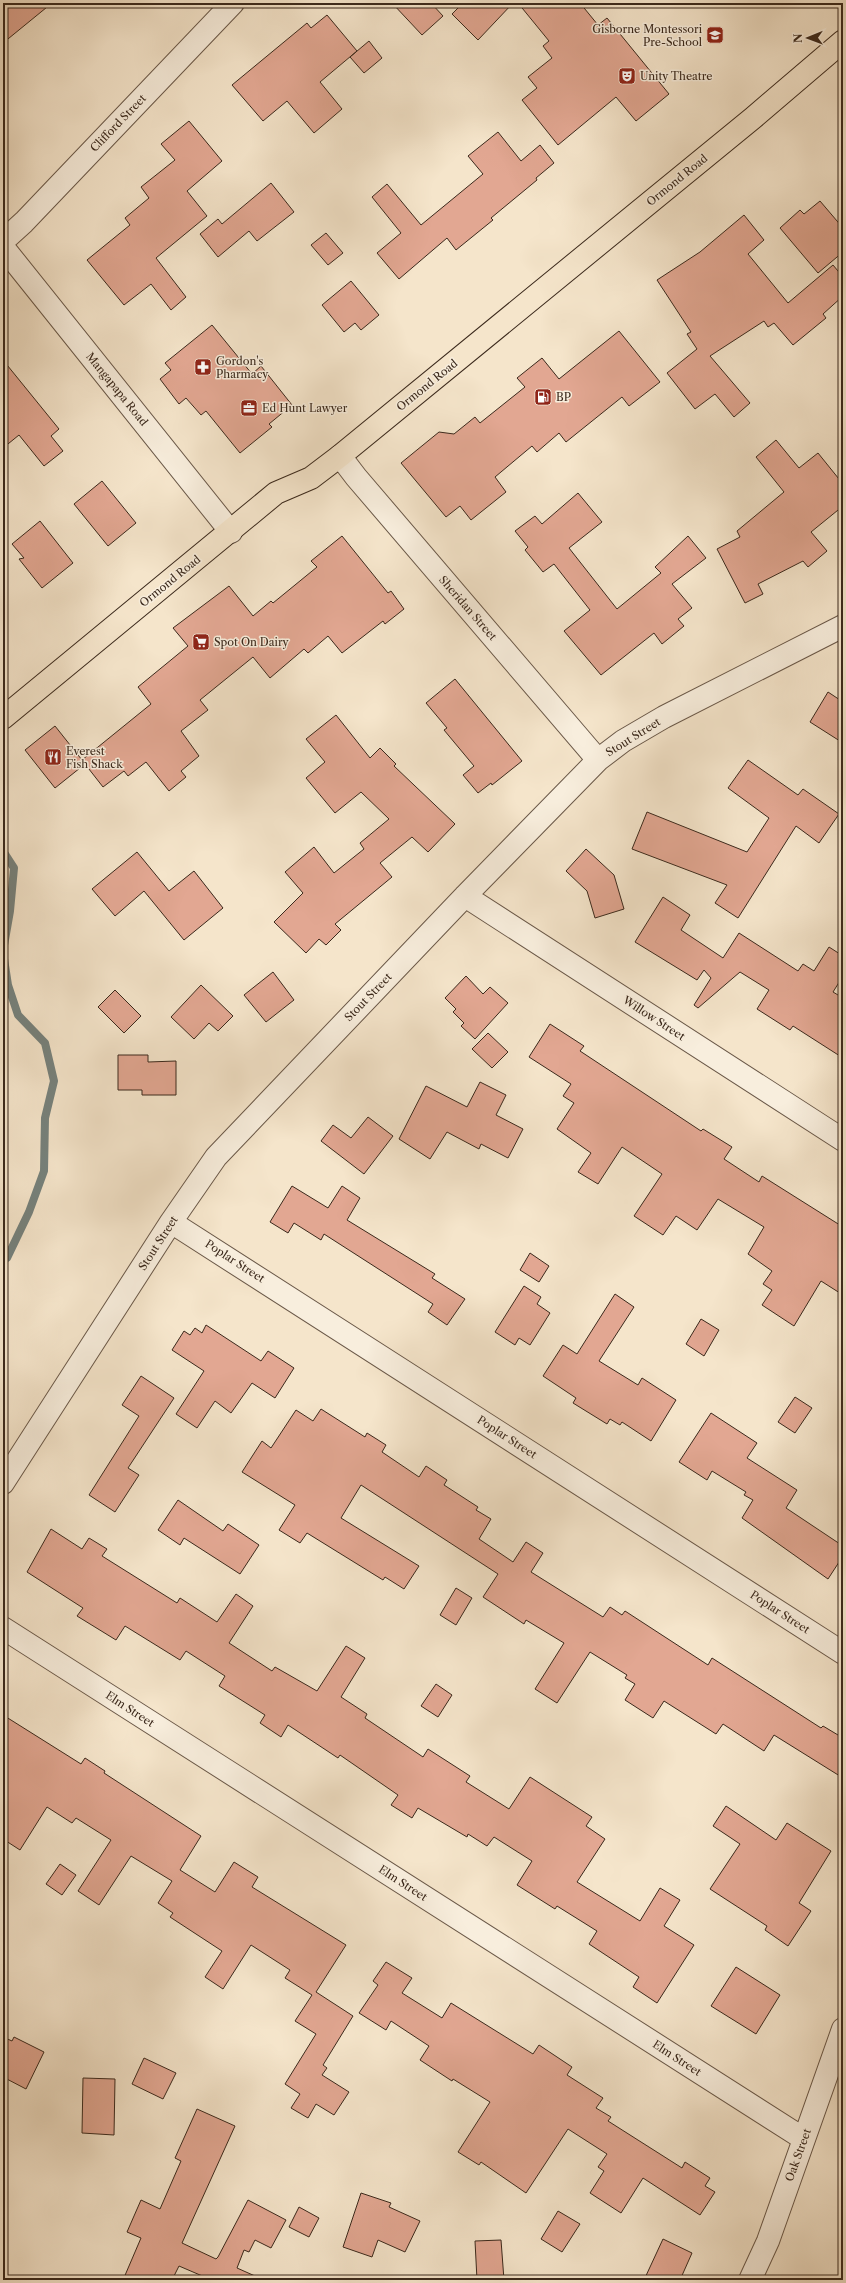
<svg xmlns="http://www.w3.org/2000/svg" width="846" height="2283" viewBox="0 0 846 2283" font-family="'Libre Caslon Text',serif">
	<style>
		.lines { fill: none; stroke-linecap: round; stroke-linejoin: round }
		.stream { stroke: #76827d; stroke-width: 8 }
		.building { fill: #e2a792; stroke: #3b291c }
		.minor-casing { stroke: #6a5848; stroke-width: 24 }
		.major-casing { stroke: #3b291c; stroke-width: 24 }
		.minor { stroke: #f8eedd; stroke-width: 22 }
		.major { stroke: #f5e5cb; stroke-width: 22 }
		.labels { text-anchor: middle; stroke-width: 3; stroke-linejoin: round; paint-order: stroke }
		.poi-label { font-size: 11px; fill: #3b291c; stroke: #f8eedd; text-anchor: start }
		.street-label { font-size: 11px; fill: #3b291c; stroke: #f8eedd }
	</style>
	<rect width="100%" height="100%" fill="#f5e5cb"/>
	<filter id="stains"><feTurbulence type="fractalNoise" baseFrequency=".005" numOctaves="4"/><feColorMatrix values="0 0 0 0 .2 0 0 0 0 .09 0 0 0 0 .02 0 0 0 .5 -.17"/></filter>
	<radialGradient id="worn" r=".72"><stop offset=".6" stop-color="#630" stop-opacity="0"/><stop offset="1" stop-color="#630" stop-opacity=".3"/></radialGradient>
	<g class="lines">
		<path class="stream" d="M3,851l11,17 -4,43 -7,40
			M3,952l5,33 10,30 27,28 9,38 -9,37 -1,53 -15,41 -22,46 -4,2"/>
	</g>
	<path class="building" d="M11,3h41l-49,40v-34z
		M392,3h39l12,13 -21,19z
		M463,3h50l-35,37 -26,-26z
		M518,3h62l18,22 9,-7 62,76 -33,27 -20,-24 -58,48 -36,-45 15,-12 -9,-11 24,-19 -9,-12 6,-5z
		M327,15l30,36 -37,31 22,27 -28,24 -27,-32 -24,20 -31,-36 75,-62 4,5z
		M369,41l13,17 -18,15 -14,-16z
		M189,121l33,40 -35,30 20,25 -51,42 30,39 -15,13 -20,-26 -27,21 -37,-45 43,-35 -5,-7 24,-20 -8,-11 34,-27 -14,-16z
		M498,132l23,29 19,-16 14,18 -18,15 1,2 -46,38 2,2 -37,30 -9,-12 -48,41 -22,-26 24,-20 -29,-36 15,-13 34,41 62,-51 -15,-18z
		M271,183l23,29 -37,29 -8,-10 -31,26 -18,-23 18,-15 4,5z
		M820,201l23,27v24l-25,21 -38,-45 20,-18 4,4z
		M744,215l20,25 -16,14 40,49 45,-38 10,12v19l-20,18 3,4 -33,27 -19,-22 -6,4 -4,-6 -54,35 40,47 -16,14 -19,-23 -20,15 -28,-36 30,-24 -10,-15 4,-2 -34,-52 43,-28z
		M326,233l17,20 -15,12 -17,-20z
		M351,281l28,34 -18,15 -6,-7 -11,9 -22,-27z
		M212,325l40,49 9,-8 31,39 -23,19 3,3 -32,26 -34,-42 -5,4 -15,-17 -7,6 -19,-25 11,-9 -6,-7z
		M619,331l41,51 -31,24 -7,-9 -56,45 -7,-9 -22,19 -5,-6 -37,31 11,15 -35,28 -11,-14 -14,11 -45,-54 38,-31 15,2 21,-17 5,6 45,-36 -8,-9 25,-20 17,21z
		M3,360l56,69 -8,7 12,15 -19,15 -25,-31 -16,13z
		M776,440l23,28 19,-15 25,31v22l-32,26 16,19 -19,16 -5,-6 -45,23 5,10 -18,9 -28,-54 23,-12 -3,-6 47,-39 -28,-35z
		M102,481l34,42 -28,23 -34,-42z
		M578,493l24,29 -33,26 48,61 44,-36 -6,-6 33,-31 18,22 -34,26 20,24 -14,11 6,7 -22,18 -8,-11 -53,42 -37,-44 26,-21 -36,-46 -11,8 -18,-22 3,-3 -13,-16 20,-15 7,8z
		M40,521l33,42 -31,25 -23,-29 5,-1 -12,-14z
		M342,536l46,57 3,-2 13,18 -19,15 -2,-3 -41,32 -14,-17 -20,17 -4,-4 -34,29 -17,-21 -53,43 8,10 -27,21 18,25 -18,15 5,6 -17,14 -23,-29 -18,14 -4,-5 -21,16 -18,-23 -30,24 -30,-38 30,-24 27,34 69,-56 -13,-17 50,-41 -15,-18 56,-42 24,30 18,-15 2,2 44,-36 -6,-6z
		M455,679l67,82 -30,24 -1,-2 -13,10 -15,-18 11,-9 -30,-36 3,-2 -21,-25z
		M828,692l15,10v41l-33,-21z
		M336,715l34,43 10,-10 16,16 -2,2 61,58 -27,28 -16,-15 -32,26 12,14 -57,47 6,6 -15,15 -7,-6 -13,14 -32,-31 29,-29 -18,-21 29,-25 20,26 30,-24 -4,-6 29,-24 -28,-27 -26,21 -29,-35 19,-16 -19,-23z
		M748,760l50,35 5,-6 36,25 -20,29 -23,-17 -58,92 -23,-15 12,-18 -95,-36 15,-37 100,40 22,-34 -41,-30z
		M586,849l28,26 10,34 -29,9 -8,-27 -21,-20z
		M137,852l32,39 25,-20 29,37 -39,32 -40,-49 -29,25 -23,-27z
		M663,897l27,18 -9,15 42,28 16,-25 59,38 5,-7 11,7 15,-24 14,9v20l-10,16 10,6v60l-50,-32 -3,4 -33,-21 12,-19 -29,-18 -42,36 -4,-3 17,-27 -7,-8 -7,10 -62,-38z
		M273,972l21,28 -28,22 -22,-27z
		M466,976l17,18 7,-7 18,16 -33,36 -14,-13 3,-3 -11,-11 3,-3 -11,-11z
		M201,985l32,31 -15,15 -9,-8 -15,16 -23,-22z
		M115,990l26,26 -17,17 -26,-26z
		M550,1024l34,22 -4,5 121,80 2,-2 29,18 -8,12 35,23 3,-6 81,51v68l-22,-14 -27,45 -32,-21 10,-15 -9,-6 9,-13 -24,-17 16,-27 -46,-28 -21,31 -21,-14 -13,19 -29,-19 28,-42 -40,-27 -24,37 -20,-12 13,-19 -34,-24 17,-26 -11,-7 8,-12 -42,-27z
		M488,1033l20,19 -16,16 -20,-19z
		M118,1055h30v7l28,-1v34h-34v-5h-24z
		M480,1082l26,13 -10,20 27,14 -15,29 -27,-14 -2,5 -32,-17 -17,27 -31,-20 27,-53 41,21z
		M368,1117l25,19 -29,38 -43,-33 12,-16 18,13z
		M292,1186l36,22 14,-22 18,12 -13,22 88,54 -3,4 33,21 -18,26 -19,-13 5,-8 -109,-70 -3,6 -27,-17 -6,10 -18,-11z
		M530,1253l19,13 -10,16 -19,-12z
		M524,1286l17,11 -4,7 13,9 -20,32 -11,-7 -4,7 -20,-13z
		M615,1294l19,13 -35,54 39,24 4,-7 34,22 -25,41 -29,-19 -2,3 -10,-6 -3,5 -34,-21 3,-5 -33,-22 20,-31 14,9z
		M701,1319l18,11 -15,26 -18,-12z
		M206,1325l55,36 7,-10 26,17 -19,30 -23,-15 -21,30 -16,-12 -18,27 -21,-14 28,-43 -32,-21 12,-19 6,4 5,-7 7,5z
		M141,1376l33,22 -46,70 11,7 -24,37 -26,-17 50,-79 -17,-11z
		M795,1397l17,11 -17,25 -17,-11z
		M321,1409l44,28 2,-4 19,12 -4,7 37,25 7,-11 21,14 -3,5 34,22 -2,3 15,9 -12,20 34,23 13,-20 17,11 -12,19 72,45 7,-10 12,8 3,-4 83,54 4,-7 109,70 2,-2 20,12v40l-69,-43 -10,16 -41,-27 -7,10 -52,-33 -11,17 -28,-18 10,-16 -10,-6 2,-3 -37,-23 -33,51 -22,-14 29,-46 -38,-23 -2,4 -41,-27 15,-23 -137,-89 -20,33 78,48 -15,23 -19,-12 -2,3 -76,-47 -7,10 -21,-13 16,-25 -53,-33 20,-31 9,7 25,-38 17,11z
		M711,1413l46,30 -10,15 50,32 -11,18 57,38v10l-15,23 -86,-61 11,-18 -9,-5 2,-3 -34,-21 -5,9 -28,-18z
		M178,1500l45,31 5,-7 31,21 -19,29 -56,-36 -4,7 -22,-15z
		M51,1529l31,20 7,-11 18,11 -5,7 75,47 3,-5 37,24 19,-28 17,12 -24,37 43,28 3,-4 42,24 29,-45 19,12 -24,39 26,17 -2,4 58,39 5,-8 42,27 -4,6 43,27 21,-32 62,40 -6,9 19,13 -28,43 63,39 20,-33 20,12 -16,26 30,19 -37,58 -24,-16 6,-10 -50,-33 8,-13 -40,-25 -2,3 -38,-24 15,-24 -38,-24 -7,9 -19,-12 -1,3 -49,-29 -6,10 -21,-13 7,-10 -58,-40 -2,3 -50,-33 -7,12 -21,-14 5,-8 -46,-29 6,-10 -39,-25 -6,9 -55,-34 -9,14 -39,-24 6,-8 -56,-36z
		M456,1588l16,10 -16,27 -16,-10z
		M436,1684l16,11 -14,22 -17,-11z
		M3,1715l78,49 4,-6 20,13 -1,2 97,63 -21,34 35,22 19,-30 24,15 -6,10 94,58 -30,47 37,24 -30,49 4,3 -5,7 27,17 -15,23 -18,-11 -8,14 -17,-10 9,-14 -15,-10 31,-50 -21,-13 17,-26 -27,-17 5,-8 -39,-25 -28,44 -18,-12 17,-26 -52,-34 3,-4 -15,-10 14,-22 -41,-25 -32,49 -21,-14 33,-51 -35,-22 -4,5 -25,-16 -27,43 -17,-11z
		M726,1806l50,34 11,-17 44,28 -32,52 12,8 -23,35 -23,-16 2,-4 -57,-37 30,-45 -27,-18z
		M60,1864l16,11 -14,20 -16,-11z
		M386,1962l26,16 -10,15 40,25 9,-15 82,51 6,-9 33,22 -5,8 36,23 -7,10 15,9 -3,4 74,47 3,-6 25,16 -5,8 10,6 -15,23 -57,-37 -22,35 -31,-20 14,-22 -6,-4 9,-13 -39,-25 -42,64 -45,-31 -2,3 -21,-13 32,-50 -37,-23 -1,2 -32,-21 9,-14 -38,-25 -5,9 -27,-17 19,-28 -5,-4z
		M736,1967l44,28 -24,39 -45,-28z
		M3,2037l9,4 2,-4 30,15 -18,37 -23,-12z
		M144,2058l32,15 -13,26 -31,-15z
		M83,2078l32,1 -1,56 -32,-2z
		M197,2109l38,17 -53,117 34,16 2,-2 30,-57 38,20 -15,28 -16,-8 -6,12 -5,-2 -7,18 27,12h-58l1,-2 -28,-12 -7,14h-49l18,-42 -14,-6 14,-32 19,9 21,-48 -6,-3z
		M361,2193l30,10 -2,4 31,14 -15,31 -27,-12 -6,17 -29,-10z
		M299,2207l20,11 -10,19 -20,-10z
		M558,2211l22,13 -18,28 -21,-13z
		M663,2239l29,14 -12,27h-36z
		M501,2240l3,40h-27l-2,-39z"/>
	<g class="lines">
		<defs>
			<path id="minor" d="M3,241l21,-19 209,-219
				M3,247l228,285
				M340,456l16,21 242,283
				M465,896l378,244
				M171,1222l672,431
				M3,1483l168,-261 45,-65 249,-261 133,-136 25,-19 41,-24 179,-91
				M3,1628l801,511
				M750,2280l18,-39 75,-212"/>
			<path id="major" d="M3,718l273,-225 35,-15 29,-22 413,-338 90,-77"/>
		</defs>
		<use href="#minor" class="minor-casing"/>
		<use href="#major" class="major-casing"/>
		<use href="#minor" class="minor"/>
		<use href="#major" class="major"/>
	</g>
	<defs>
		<symbol id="school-square" viewBox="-11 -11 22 22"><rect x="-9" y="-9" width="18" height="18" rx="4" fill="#8f2418" stroke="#f8eedd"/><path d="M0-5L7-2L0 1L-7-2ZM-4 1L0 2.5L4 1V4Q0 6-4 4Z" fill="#fff"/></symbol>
		<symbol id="theatre-square" viewBox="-11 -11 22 22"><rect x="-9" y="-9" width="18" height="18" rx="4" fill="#8f2418" stroke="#f8eedd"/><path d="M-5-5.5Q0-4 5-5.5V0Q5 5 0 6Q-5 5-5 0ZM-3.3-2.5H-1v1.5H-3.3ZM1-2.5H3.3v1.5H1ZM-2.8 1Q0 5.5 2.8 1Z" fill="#fff"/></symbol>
		<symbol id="pharmacy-square" viewBox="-11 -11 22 22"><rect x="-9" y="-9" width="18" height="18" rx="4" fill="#8f2418" stroke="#f8eedd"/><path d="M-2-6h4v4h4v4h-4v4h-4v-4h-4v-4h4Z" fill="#fff"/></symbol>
		<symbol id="fuel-square" viewBox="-11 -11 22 22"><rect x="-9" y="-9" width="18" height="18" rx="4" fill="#8f2418" stroke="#f8eedd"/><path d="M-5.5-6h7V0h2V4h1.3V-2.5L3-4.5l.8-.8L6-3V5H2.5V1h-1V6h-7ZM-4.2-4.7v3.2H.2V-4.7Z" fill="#fff"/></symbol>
		<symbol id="office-square" viewBox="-11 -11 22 22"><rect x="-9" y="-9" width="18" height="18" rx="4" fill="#8f2418" stroke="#f8eedd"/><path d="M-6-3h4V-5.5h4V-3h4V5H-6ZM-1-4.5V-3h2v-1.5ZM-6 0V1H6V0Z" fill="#fff"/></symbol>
		<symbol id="supermarket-square" viewBox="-11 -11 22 22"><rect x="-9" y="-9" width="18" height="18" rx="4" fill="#8f2418" stroke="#f8eedd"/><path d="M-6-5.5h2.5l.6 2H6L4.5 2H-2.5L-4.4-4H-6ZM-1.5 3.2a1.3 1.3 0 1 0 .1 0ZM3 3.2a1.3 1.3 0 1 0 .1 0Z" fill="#fff"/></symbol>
		<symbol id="restaurant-square" viewBox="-11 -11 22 22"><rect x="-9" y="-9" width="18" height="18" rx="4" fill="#8f2418" stroke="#f8eedd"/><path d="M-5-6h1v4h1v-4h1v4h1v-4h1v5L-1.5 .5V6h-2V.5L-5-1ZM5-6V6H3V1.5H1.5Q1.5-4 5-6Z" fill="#fff"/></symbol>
	</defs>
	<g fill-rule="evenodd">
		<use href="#school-square" x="705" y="25" width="20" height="20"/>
		<use href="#theatre-square" x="617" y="66" width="20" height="20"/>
		<use href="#pharmacy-square" x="193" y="357" width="20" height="20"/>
		<use href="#fuel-square" x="533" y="387" width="20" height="20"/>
		<use href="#office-square" x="239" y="398" width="20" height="20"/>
		<use href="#supermarket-square" x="191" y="632" width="20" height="20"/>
		<use href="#restaurant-square" x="43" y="747" width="20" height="20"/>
	</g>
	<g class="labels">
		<g class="poi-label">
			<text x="702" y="33" text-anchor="end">Gisborne Montessori<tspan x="702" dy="13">Pre-School</tspan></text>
			<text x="640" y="80">Unity Theatre</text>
			<text x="216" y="365">Gordon's<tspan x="216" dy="13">Pharmacy</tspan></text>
			<text x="556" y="401">BP</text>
			<text x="262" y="412">Ed Hunt Lawyer</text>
			<text x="214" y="646">Spot On Dairy</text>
			<text x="66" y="755">Everest<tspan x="66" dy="13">Fish Shack</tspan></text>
		</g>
		<g class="street-label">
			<text transform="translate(118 123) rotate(-46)" y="4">Clifford Street</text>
			<text transform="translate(677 180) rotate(-39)" y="4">Ormond Road</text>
			<text transform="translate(427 385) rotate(-39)" y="4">Ormond Road</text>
			<text transform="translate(117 389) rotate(51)" y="4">Mangapapa Road</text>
			<text transform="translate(170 581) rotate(-39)" y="4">Ormond Road</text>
			<text transform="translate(468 608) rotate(49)" y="4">Sheridan Street</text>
			<text transform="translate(633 737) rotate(-32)" y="4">Stout Street</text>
			<text transform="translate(368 997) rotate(-46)" y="4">Stout Street</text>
			<text transform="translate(654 1018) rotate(33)" y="4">Willow Street</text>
			<text transform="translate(158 1243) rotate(-57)" y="4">Stout Street</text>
			<text transform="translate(235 1261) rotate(33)" y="4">Poplar Street</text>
			<text transform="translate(507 1437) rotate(33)" y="4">Poplar Street</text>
			<text transform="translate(780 1612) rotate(33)" y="4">Poplar Street</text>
			<text transform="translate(130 1709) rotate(33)" y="4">Elm Street</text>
			<text transform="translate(403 1883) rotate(33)" y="4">Elm Street</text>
			<text transform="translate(677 2058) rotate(33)" y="4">Elm Street</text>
			<text transform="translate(798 2155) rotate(-70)" y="4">Oak Street</text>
		</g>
	</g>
	<rect width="846" height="2283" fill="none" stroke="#f5e5cb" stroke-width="16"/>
	<rect x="4" y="4" width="838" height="2275" fill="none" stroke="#3b291c" stroke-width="2"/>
	<rect x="8" y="8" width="830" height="2267" fill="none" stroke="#3b291c"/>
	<g transform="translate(808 38) rotate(269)" stroke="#f8eedd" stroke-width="3" paint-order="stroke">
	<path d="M0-3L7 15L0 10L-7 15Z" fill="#3b291c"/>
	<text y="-6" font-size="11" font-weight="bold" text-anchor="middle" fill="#3b291c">N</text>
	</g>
	<rect width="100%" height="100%" filter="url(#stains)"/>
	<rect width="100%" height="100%" fill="url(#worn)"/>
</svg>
